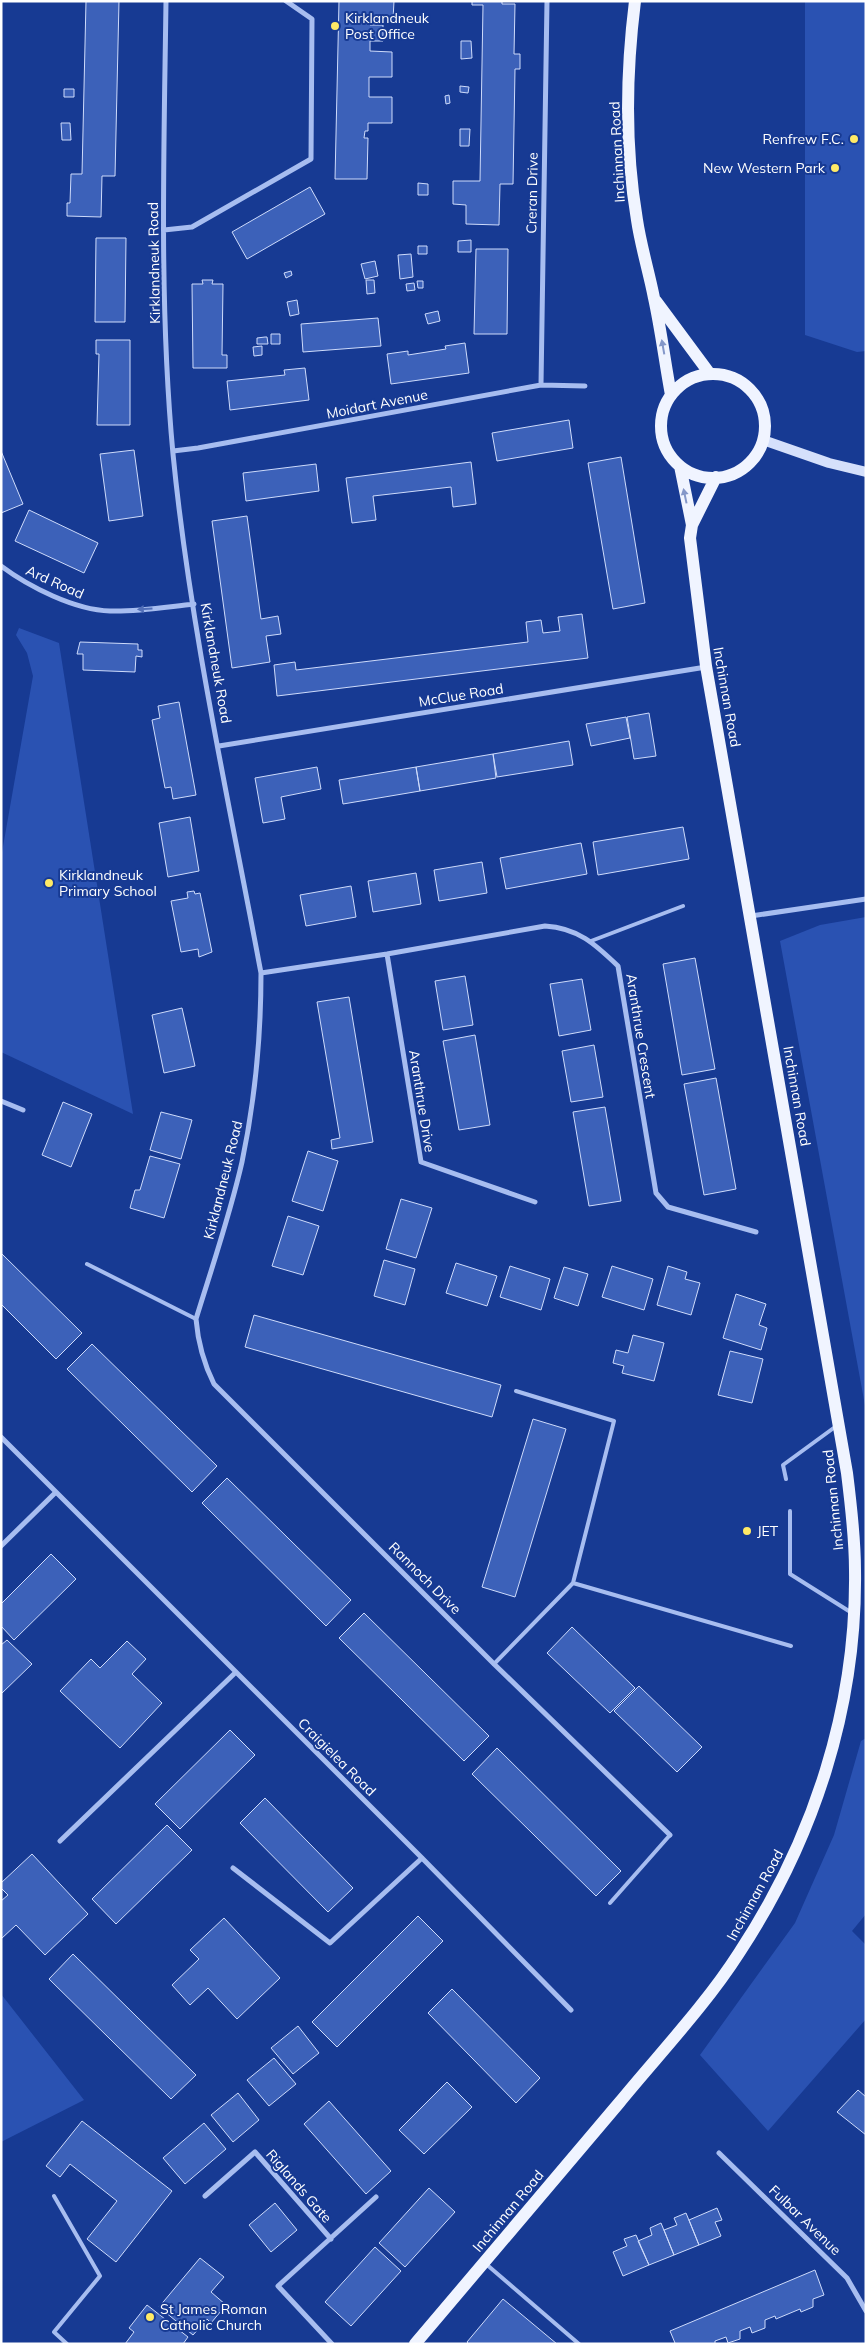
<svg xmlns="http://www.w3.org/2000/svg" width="867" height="2345" viewBox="0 0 867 2345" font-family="Mulish,sans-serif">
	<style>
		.green { fill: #2a52b2 }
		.building { fill: #3c61b9; stroke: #cedbfb }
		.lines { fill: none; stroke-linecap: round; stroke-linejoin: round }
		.lane { stroke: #a7bdf0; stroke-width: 4 }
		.street { stroke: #a7bdf0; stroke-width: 5 }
		.secondary { stroke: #d5e0fb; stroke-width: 10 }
		.primary { stroke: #f0f4ff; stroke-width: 12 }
		.oneway { fill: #8497c9 }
		.oneway2 { fill: #516eb8 }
		.poi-dot { fill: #ffea66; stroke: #173a93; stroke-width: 2 }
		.labels { text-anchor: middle; stroke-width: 4; stroke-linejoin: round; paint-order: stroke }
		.poi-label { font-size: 14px; fill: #fff; stroke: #173a93; text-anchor: start }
		.street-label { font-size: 14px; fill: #fff; stroke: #173a93 }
	</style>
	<rect width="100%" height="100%" fill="#173a93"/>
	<path class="green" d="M805,1h61v350l-9,1 -52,-17z
		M19,628l40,15 74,471 -132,-62v-194l32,-182 -6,-23 -11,-18z
		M866,917v494l-86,-470 40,-16z
		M866,1738v176l-14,17 14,14v74l-98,112 -68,-76 95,-132 39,-88 27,-94z
		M1,1994l83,106 -83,42z"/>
	<path class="building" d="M86,1h33l-4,175h-13l-1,41 -34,-1v-13h3l1,-29h11z
		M339,1h55l-1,19 -22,-1 -1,6h13v16h-13v10l22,1v25h-23v20h23v26h-24v8h-3l-1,7h4l-1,41h-32z
		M472,1h30v3h13l-1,50h6v15h-5l-2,115h-13l-1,41 -33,-1v-19l-13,-1v-23h27l3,-176h-11z
		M461,41h10l1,17 -11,1z
		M460,86l9,1 -1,6 -8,-1z
		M64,89h10v8h-10z
		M449,95l1,8 -4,1 -1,-8z
		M61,123h9l1,17h-9z
		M460,129h10l-1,17h-9z
		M418,183l10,1v11h-10z
		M310,187l15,27 -78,45 -15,-27z
		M96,238h30l-1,84h-30z
		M471,240v12h-13v-11z
		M418,246h9v8h-9z
		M476,249h32l-1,85h-33z
		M411,254l2,23 -13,2 -2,-24z
		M375,261l3,15 -13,3 -4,-15z
		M291,271l1,4 -6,3 -2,-5z
		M202,280h11l-1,4h11l-1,71h5v13h-34l-1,-84h11z
		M366,280h8l1,13 -8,1z
		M417,281h6v7h-5z
		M414,283l1,7 -8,1 -1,-7z
		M297,300l2,14 -9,2 -3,-14z
		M438,311l2,10 -12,3 -3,-10z
		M378,318l3,28 -78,6 -2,-28z
		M271,334h9v10h-9z
		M265,337h2l1,7h-11v-6z
		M96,340h34v85h-33l2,-71h-3z
		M465,343l4,30 -78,11 -4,-30 21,-3v4l38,-6 -1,-3z
		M262,346v9l-8,1 -1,-9z
		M305,368l4,32 -79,10 -3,-29 58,-6 -1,-5z
		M569,420l4,28 -76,13 -5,-28z
		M134,450l9,66 -34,5 -9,-67z
		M1,451l22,53 -22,9z
		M621,457l24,146 -32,6 -25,-146z
		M471,462l5,42 -23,3 -2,-20 -78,9 3,24 -24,3 -6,-45z
		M316,464l3,27 -73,10 -3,-28z
		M29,510l69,33 -14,30 -69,-32z
		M247,516l14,103 17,-3 3,18 -15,2 4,26 -38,6 -20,-147z
		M582,614l6,44 -311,38 -3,-31 21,-3 1,8 232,-28 -2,-20 15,-2 2,13 17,-2 -2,-14z
		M80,642l58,2v6h4v7l-6,-1 -1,16 -52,-2v-16h-6z
		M179,702l17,93 -23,4 -2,-12 -6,1 -13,-68 8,-2 -2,-12z
		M649,713l7,43 -22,3 -7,-42z
		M626,717l4,21 -39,8 -5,-22z
		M569,741l4,24 -76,12 -4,-23z
		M493,754l3,24 -76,13 -4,-24z
		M317,767l4,22 -40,8 4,22 -22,4 -8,-45z
		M416,767l4,24 -77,13 -4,-24z
		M190,817l9,54 -31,6 -9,-54z
		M683,827l6,32 -91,16 -5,-33z
		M581,843l6,31 -81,15 -6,-31z
		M482,862l5,31 -48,8 -5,-31z
		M416,873l5,31 -48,8 -5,-31z
		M351,886l5,31 -50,9 -6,-31z
		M194,891l1,3 5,-1 12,59 -13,5 -1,-8 -17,3 -10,-51 17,-3 -1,-6z
		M695,958l20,111 -33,6 -19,-111z
		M465,976l8,49 -30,5 -8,-49z
		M582,979l9,51 -32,6 -9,-52z
		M349,997l24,145 -41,7 -1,-9 9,-2 -23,-136z
		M182,1008l13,58 -31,7 -12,-58z
		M475,1035l15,90 -31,5 -16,-89z
		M594,1045l9,52 -32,5 -9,-51z
		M716,1078l20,111 -32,6 -20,-111z
		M63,1102l29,12 -21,53 -29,-12z
		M605,1107l16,94 -32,5 -16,-94z
		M161,1112l31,8 -11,39 -31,-9z
		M308,1151l30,10 -15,50 -31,-10z
		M150,1156l30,8 -16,54 -34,-10 5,-18h5z
		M401,1199l31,9 -16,50 -30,-9z
		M288,1216l31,10 -16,49 -31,-9z
		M1,1253l81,80 -26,26 -55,-55z
		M384,1260l31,9 -10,36 -31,-9z
		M456,1263l41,13 -10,30 -41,-13z
		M510,1266l40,13 -9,31 -41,-13z
		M612,1266l41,13 -9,31 -42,-13z
		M668,1266l19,6 -2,7 15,4 -9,32 -34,-10z
		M564,1267l24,7 -10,32 -24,-8z
		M736,1294l30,10 -7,21 8,3 -6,22 -38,-12z
		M254,1315l247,70 -9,32 -247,-70z
		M633,1335l31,8 -10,38 -32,-8 2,-7 -11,-3 3,-13 12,3z
		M92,1344l125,122 -25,26 -125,-123z
		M730,1351l33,8 -11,44 -34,-8z
		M533,1419l33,10 -51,168 -33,-10z
		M227,1478l124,122 -25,26 -124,-123z
		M51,1554l25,25 -62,61 -13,-14v-22z
		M364,1613l125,123 -25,25 -125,-123z
		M572,1627l63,61 -25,25 -63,-60z
		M7,1640l25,24 -31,30v-49z
		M127,1641l19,18 -14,15 30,29 -42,45 -60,-57 31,-32 9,9z
		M639,1686l63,61 -25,25 -63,-61z
		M230,1730l25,25 -75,74 -25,-25z
		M497,1748l124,123 -25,25 -124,-122z
		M265,1798l88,90 -25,24 -88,-89z
		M167,1825l25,25 -76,74 -24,-25z
		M32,1854l56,60 -43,41 -29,-30 -15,14v-38l7,-6 -7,-7v-5z
		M418,1916l25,25 -106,106 -25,-25z
		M224,1918l56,60 -43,41 -29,-31 -18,17 -18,-20 27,-26 -9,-9z
		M73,1954l123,121 -25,24 -122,-120z
		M452,1989l88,89 -24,25 -88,-90z
		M298,2026l21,27 -26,21 -22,-26z
		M274,2058l22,26 -27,22 -22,-26z
		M447,2082l25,25 -48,47 -25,-24z
		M858,2090l8,7v38l-29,-23z
		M238,2093l21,27 -26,22 -22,-27z
		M329,2101l62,70 -25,23 -62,-70z
		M82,2121l90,70 -56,71 -29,-23 30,-38 -47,-37 -10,13 -14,-11z
		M204,2123l22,26 -41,35 -22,-26z
		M429,2188l26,24 -50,55 -26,-24z
		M275,2203l22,27 -26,22 -22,-27z
		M717,2208l5,12 -7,2 6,14 -22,9 -10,-25z
		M686,2213l13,32 -25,10 -10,-25 13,-5 -3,-7z
		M661,2223l13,32 -25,10 -11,-24 14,-6 -2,-7z
		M636,2235l13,30 -26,11 -10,-24 14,-6 -3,-7z
		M375,2247l26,24 -50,55 -26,-24z
		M200,2258l24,19 -13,15 15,13 -15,18 -4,-4 -14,16 -34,-28z
		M815,2270l9,25 -11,4v8l-12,5 -1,-3 -24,10 -1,-3 -10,4v8l-13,5 -2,-6 -10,4v8l-12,4 -2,-6 -11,4v3h-42l2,-1 -5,-12z
		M503,2299l54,45h-88l-2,-2z
		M147,2305l41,32 -5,7h-58l9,-12 -5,-4z"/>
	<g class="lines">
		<path class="lane" d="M591,941l92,-35
			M87,1264l109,55
			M786,1479l-3,-14 52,-38
			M790,1511v63l62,39
			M573,1583l218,63
			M494,1664l79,-81 41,-162 -98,-30
			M610,1903l60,-68
			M54,2196l46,80 -46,56 13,12
			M486,2264l93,80"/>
		<path class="street" d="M166,1c-2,151 -7,303 7,453 17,173 56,348 88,519 0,64 -6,127 -19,189 -12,53 -30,105 -46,157 2,24 7,43 18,65l280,280 176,171
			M164,230l28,-3 119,-68 1,-140 -26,-18
			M541,385l6,-384
			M173,451l25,-3 343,-63 44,1
			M1,566c28,21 74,44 109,45 27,1 56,-4 84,-7
			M219,746l487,-79
			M751,916l115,-17
			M387,954l34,208 114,40
			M261,973l126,-19 158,-28c33,2 50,18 73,40l38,227 12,14 88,25
			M1,1101l22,9
			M1,1437l421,421 149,152
			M1,1546l55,-54
			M60,1841l176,-169
			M233,1868l97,75 92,-85
			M719,2153l128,125 19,33
			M205,2196l50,-44 76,87
			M332,2344l-54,-58 98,-89"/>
		<path class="secondary" d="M763,440l66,23 37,9"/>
		<path class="primary" d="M635,1c-9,72 -10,148 2,219 4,27 12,52 17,78 7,32 11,65 17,97
			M656,301l54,73
			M661 426a52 52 0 1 1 104 0a52 52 0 1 1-104 0Z
			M680,466l12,59
			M415,2344c68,-80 136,-160 204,-241 40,-49 86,-97 120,-150 75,-114 118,-246 116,-383 0,-33 -4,-65 -8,-97l-141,-807 -16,-128 2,-13 24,-48"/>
	</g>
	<defs><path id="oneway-solid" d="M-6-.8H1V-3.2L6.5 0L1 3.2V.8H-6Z" transform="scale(1.25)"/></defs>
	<g class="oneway">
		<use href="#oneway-solid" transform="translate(663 347) rotate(-100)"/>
		<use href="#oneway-solid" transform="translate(685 496) rotate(-102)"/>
	</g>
	<use class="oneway2" href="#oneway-solid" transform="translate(145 609) rotate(176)"/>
	<g class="poi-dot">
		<circle cx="335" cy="26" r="5"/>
		<circle cx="854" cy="139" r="5"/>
		<circle cx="835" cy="168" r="5"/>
		<circle cx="49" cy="883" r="5"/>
		<circle cx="747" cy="1531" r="5"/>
		<circle cx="150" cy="2317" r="5"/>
	</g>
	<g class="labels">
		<g class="poi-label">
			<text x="345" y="23">Kirklandneuk<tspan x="345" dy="16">Post Office</tspan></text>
			<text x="844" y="144" text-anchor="end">Renfrew F.C.</text>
			<text x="825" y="173" text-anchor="end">New Western Park</text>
			<text x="59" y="880">Kirklandneuk<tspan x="59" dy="16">Primary School</tspan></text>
			<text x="757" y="1536">JET</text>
			<text x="160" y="2314">St James Roman<tspan x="160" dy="16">Catholic Church</tspan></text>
		</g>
		<g class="street-label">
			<text transform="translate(617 152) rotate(-93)" y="5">Inchinnan Road</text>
			<text transform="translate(532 193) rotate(-89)" y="5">Creran Drive</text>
			<text transform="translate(154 263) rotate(-91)" y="5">Kirklandneuk Road</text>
			<text transform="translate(377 404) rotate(-11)" y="5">Moidart Avenue</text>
			<text transform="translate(55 582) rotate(24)" y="5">Ard Road</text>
			<text transform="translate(216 663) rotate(80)" y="5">Kirklandneuk Road</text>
			<text transform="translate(461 695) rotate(-9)" y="5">McClue Road</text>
			<text transform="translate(727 697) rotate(80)" y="5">Inchinnan Road</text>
			<text transform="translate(641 1036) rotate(81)" y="5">Aranthrue Crescent</text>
			<text transform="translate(797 1096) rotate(80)" y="5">Inchinnan Road</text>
			<text transform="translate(422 1101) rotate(81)" y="5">Aranthrue Drive</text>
			<text transform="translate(223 1180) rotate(-76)" y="5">Kirklandneuk Road</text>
			<text transform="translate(833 1500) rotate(-96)" y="5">Inchinnan Road</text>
			<text transform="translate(425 1578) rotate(45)" y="5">Rannoch Drive</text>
			<text transform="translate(337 1757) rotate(45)" y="5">Craigielea Road</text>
			<text transform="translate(755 1895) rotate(-61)" y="5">Inchinnan Road</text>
			<text transform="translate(299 2186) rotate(49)" y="5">Riglands Gate</text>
			<text transform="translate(508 2211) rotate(-50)" y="5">Inchinnan Road</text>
			<text transform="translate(805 2220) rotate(44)" y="5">Fulbar Avenue</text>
		</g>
	</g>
	<rect width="867" height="2345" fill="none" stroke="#ffffff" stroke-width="5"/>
</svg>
